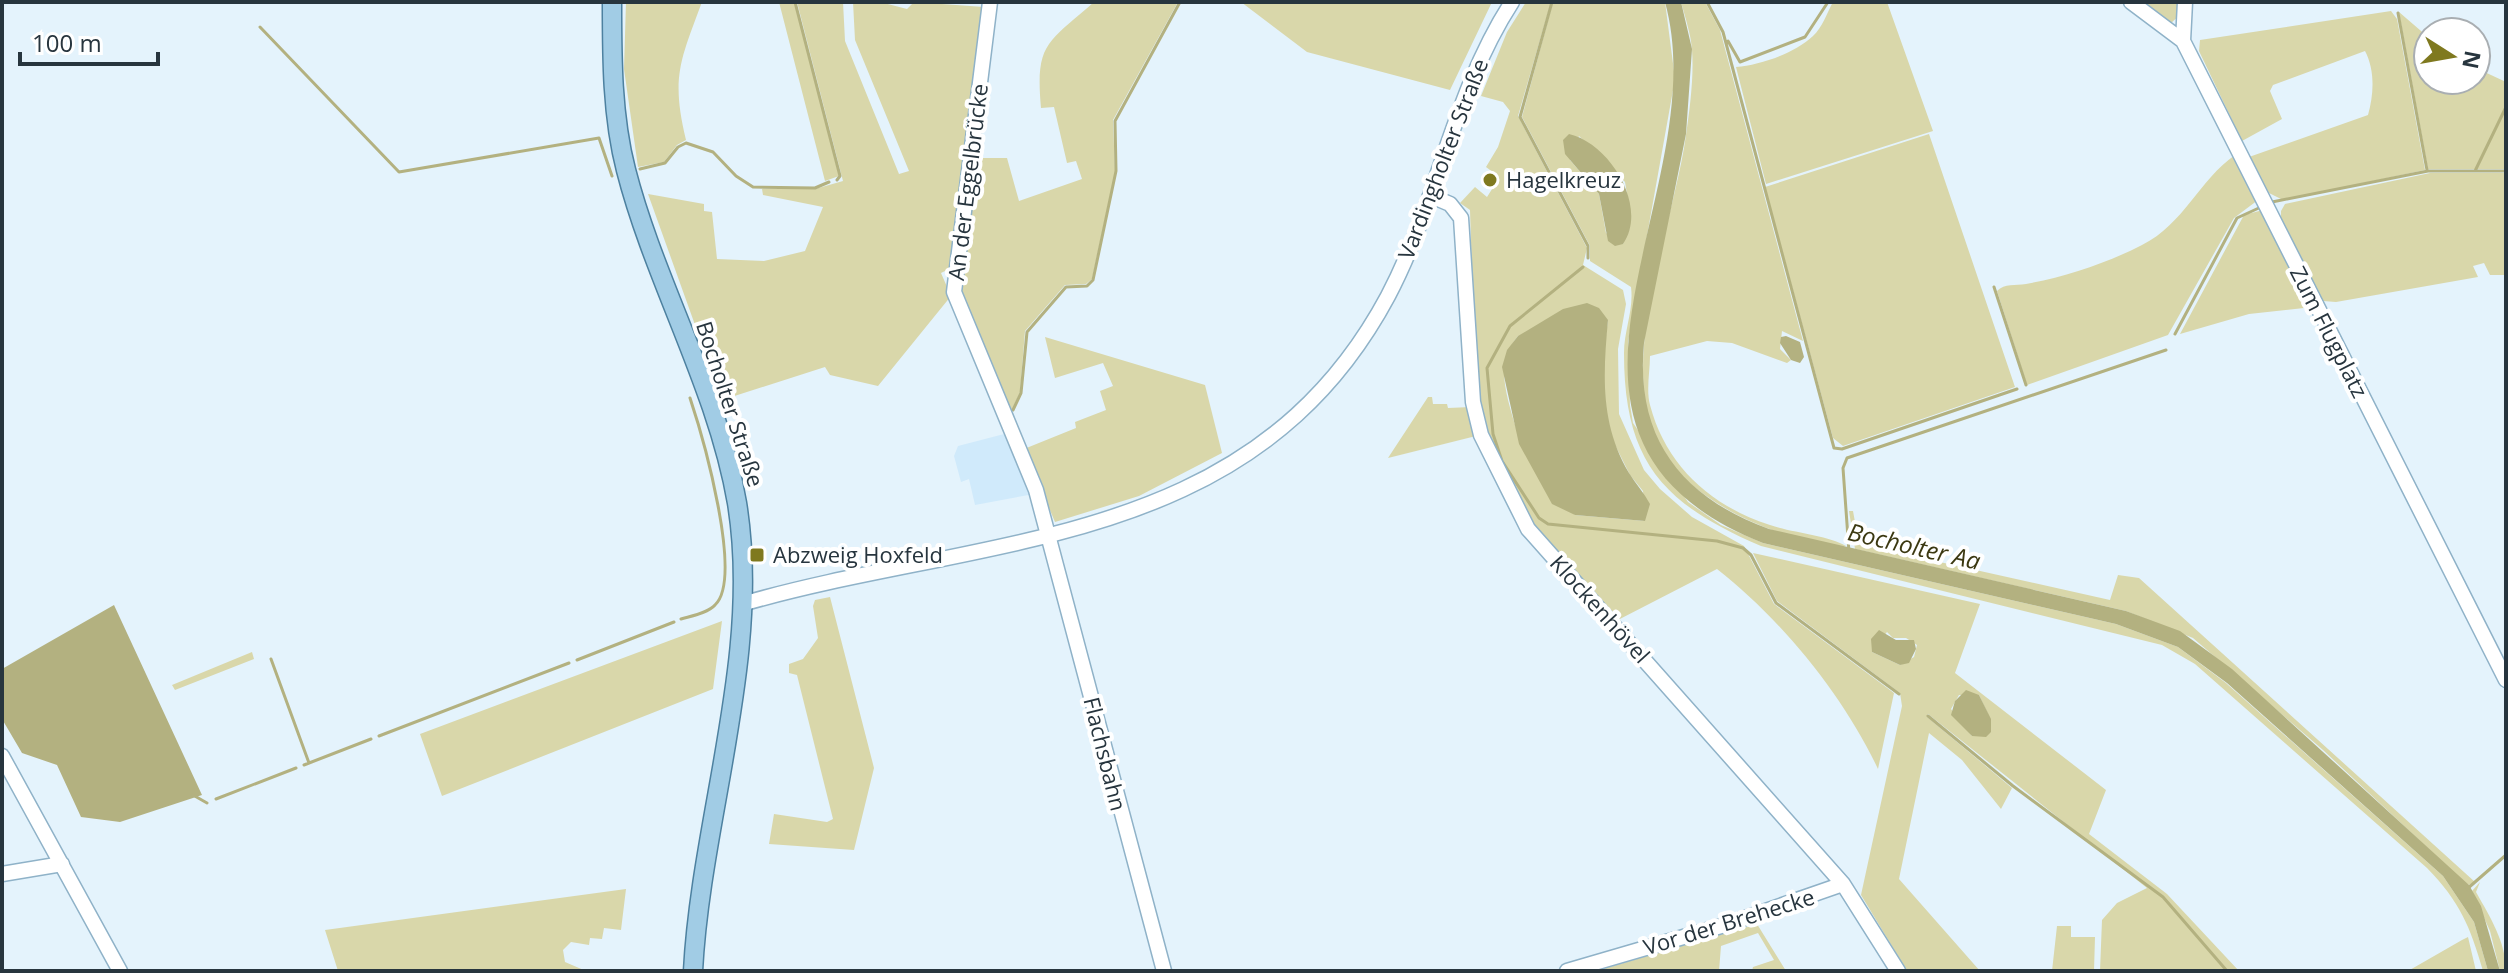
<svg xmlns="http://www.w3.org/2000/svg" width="2508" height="973" viewBox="0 0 2508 973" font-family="'Open Sans',sans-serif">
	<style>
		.built { fill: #d0eafb }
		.green { fill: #d9d7aa; fill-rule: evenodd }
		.water { fill: #b3b180 }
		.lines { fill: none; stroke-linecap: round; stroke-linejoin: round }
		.stream { stroke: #b3b180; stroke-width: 3 }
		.minor-casing { stroke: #8fb2c8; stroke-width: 17 }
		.major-casing { stroke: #4d81a0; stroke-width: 21 }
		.minor { stroke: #fff; stroke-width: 14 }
		.major { stroke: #a1cce5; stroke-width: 18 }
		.poi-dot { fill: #7f791f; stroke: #fff; stroke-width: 3 }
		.labels { text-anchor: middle; stroke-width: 8; stroke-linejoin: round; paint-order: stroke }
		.street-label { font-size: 22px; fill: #27353e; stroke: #fff }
		.poi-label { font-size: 22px; fill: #27353e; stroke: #fff; text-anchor: start }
		.water-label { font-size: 24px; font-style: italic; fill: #3b3811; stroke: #fff }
	</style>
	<rect width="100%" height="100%" fill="#e4f3fc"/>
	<path class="built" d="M1008,433l26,61 -59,11 -6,-26 -8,3 -7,-26 4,-10z"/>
	<path class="green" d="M626,2h76c-22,59 -31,76 -16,138l-9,5 -13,17 -26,5 -14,-98z
		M779,2h16l44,174 -14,5z
		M797,2h46l2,39 54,133 10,-3 -54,-131 -2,-38h27l27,7 7,-7 70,5 -31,260 -12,6 10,23 -73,90 -48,-11 -5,-8 -103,33 -74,-206 56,10v7l8,1 5,47 47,2 41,-10 18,-44 -60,-12 -1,-6h53l28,-8z
		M1094,2h84l-65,118 2,52 -23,107 -6,5 -21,1 -40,46 -5,61 -10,22 -50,-121 16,-135h31l12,43 63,-22 -6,-18 -9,2 -13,-56 -13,1c-6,-66 7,-65 53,-106z
		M1241,2h251l-42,88 -143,-38z
		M1526,2h25l-33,114 69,132 -4,17 40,25 3,14 -8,45 1,65 25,56 16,19 32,28 52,29 30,58 120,89 -16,76c-35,-74 -96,-149 -161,-200l-101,52 -86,-97 -34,-64 -20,-59 -6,-191 -10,-7 15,-16 12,10 7,-11v-13l-8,-6 12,-20 12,-36 -7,-9 -22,-6 26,-64zM1608,320l-5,38 2,47 7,34 18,36 13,16 2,30 -70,-6c-40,-45 -52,-56 -67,-115 -6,-27 -7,-42 10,-64z
		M1553,2h112l10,77 -47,263 2,63 3,18 55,79 33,23 42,18 353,81 62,23 48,36 217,193 31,46 14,49h-5c-13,-45 -23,-69 -56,-103l-232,-204 -33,-19 -401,-99c-98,-42 -137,-84 -137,-193 0,-23 10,-43 7,-66l-41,-26v-15l-68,-129zM1579,136l46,46 6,36 -8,26 -17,-11 -7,-39 -29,-34z
		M1681,2h24l15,28 83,311 -21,-10 -2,18 11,11 -4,3 -55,-20 -25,-2 -57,15c0,15 -4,34 0,49 16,61 61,101 120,120 23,8 58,10 76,21 -35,1 -91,-20 -121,-38 -26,-16 -51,-34 -66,-62 -44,-84 15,-222 27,-311 4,-27 8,-59 6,-85 -1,-16 -7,-33 -11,-48z
		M1833,2h54l46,129 -167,53 -30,-117c25,-2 59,-14 77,-31 9,-8 14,-23 20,-34z
		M2141,2h40l-1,13 -9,8z
		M2391,11l6,8 28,151 -142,30 -14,-7 -20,-36 119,-42c6,-21 7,-45 -3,-64l-92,34 -3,6 12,28 -40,22 -43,-90 1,-11z
		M2399,12l29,25v43h48v-12l30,14v87h-78z
		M1929,134l86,253 -172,59 -10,-8 -68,-251z
		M2235,155l23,45 -24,18 -66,117 -141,50 -30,-94c8,-8 18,-5 29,-7 39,-7 81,-21 116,-39 42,-21 57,-65 93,-90z
		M2430,173h76v102h-16l-6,-12 -11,3 5,11 -142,25 -13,-1 -42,-77v-13l4,-7z
		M2263,210l45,94 -4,4 -55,6 -69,20 64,-119z
		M1045,337l160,48 17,68 -83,43 -84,26 -31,-73 52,-21 -1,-6 31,-12 -6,-19 13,-5 -10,-23 -48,15z
		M1428,397h4l1,7h14l1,4 23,-1 5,29 -88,22z
		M1849,511h4l6,33 251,56 8,-25 21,3 336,304 -6,3 -5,-3 -141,-132 -130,-112 -67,-27 -271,-62z
		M1753,553l227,51 -25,69 151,117 -17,44 78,60 72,77h-139l2,-51 15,-17 30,-15 -219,-174 -1,3 85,71 -11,21 -39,-49 -33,-27 -30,146 81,92h-73l-46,-76 41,-189 -2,-13 -123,-92zM1887,632l6,6h13l11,7 -3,12 -14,8 -28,-13zM1959,695h20l9,19 -16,22 -21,-27z
		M830,597l44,171 -20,82 -85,-6 5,-30 53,8 6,-3 -36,-144 -8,-2v-9l14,-5 15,-21 -5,-32 2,-6z
		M722,621l-9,68 -271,107 -22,-62z
		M252,652l2,7 -79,31 -3,-5z
		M2480,882l-4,10c14,25 30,50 30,79h-6l-10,-40 -18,-40z
		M626,889l-5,41 -17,-2 -2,11 -12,-1 -1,7 -18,-3 -8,8 2,12 21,9h-248l-13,-41z
		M1757,924l29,47h-34l1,-4 21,-7 -16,-27 -37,13 -2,25h-123z
		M2057,926h14v11h24l-1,34h-42z
		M2468,937l8,34h-68l54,-31z"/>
	<path class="water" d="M1665,2h16l11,47 -6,85 -42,209c-9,95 37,154 125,186l357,82 54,20 52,38 237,216 12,21 19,65h-12l-14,-49 -31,-46 -216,-193 -49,-36 -62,-23 -353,-81c-269,-107 -45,-350 -98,-541z
		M1569,134c40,9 80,72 54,110l-8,2 -7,-5 -9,-47 -34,-40 -2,-14z
		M1587,303l12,5 9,12c-5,55 -8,104 21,153 7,11 15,20 21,31l-5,17 -70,-6 -23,-11 -33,-60 -17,-77 5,-17 11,-14 45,-27z
		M1786,336l14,6 4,15 -4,6 -9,-3 -11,-17 1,-6z
		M114,605l88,190 -82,27 -39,-5 -24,-52 -35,-12 -20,-34v-50z
		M1879,630l17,10h18l2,9 -7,14 -9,2 -28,-13 -1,-13z
		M1966,690l13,5 12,24v13l-5,5 -14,-1 -21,-21 4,-14z"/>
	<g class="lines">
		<path class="stream" d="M795,2l45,174 -3,4
			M1552,2l-32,115 68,129v12
			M1707,2l16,30 111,416 8,1 175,-60
			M2398,13l29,157
			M260,27l139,145 200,-34 13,38
			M1728,41l12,21 65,-25 23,-35
			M640,169l25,-6 13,-16 8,-4 27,9 23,24 17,11 62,1 14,-6
			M2475,171l31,-64
			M2272,202l156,-31h78
			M1583,267l-73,59 -23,42 6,66 9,27 37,57 9,6 169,17 26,7 8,7 25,48 123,91
			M1994,287l32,98
			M2175,334l62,-116 24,-11
			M1013,410l8,-17 6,-61 39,-45 21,-1 6,-6 23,-109 -1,-50 65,-119
			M1849,552l-6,-84 4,-10 319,-108
			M681,619c10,-3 27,-6 34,-14 29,-27 -13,-171 -25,-207
			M271,659l38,104
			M577,660l97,-38
			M1928,716l85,70 150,111 64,74
			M379,736l190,-73
			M304,765l67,-26
			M193,795l14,8
			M216,799l80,-31
			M2467,889l39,-34"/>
		<defs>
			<path id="minor" d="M990,2l-36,290 82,198 128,481
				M2131,2l52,39 323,639
				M2183,41l2,-39
				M1431,196l19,8 11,14 12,184 8,33 47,94 315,355 55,87
				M742,604c241,-70 509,-52 646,-308 50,-95 65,-203 124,-294
				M2,756l118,215
				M2,874l60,-10
				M1567,971l161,-47 115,-40"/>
			<path id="major" d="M612,2c0,56 0,114 14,168 29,113 91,217 111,333 25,153 -36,315 -44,468"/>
		</defs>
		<use href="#minor" class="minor-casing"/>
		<use href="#major" class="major-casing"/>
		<use href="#minor" class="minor"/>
		<use href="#major" class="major"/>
	</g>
	<g class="poi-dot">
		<circle cx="1490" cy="180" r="8"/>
		<rect x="749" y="547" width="16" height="16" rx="4"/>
	</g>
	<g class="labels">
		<g class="street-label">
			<text transform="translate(1443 159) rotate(-69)" y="8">Vardingholter Straße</text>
			<text transform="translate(968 182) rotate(-83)" y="8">An der Eggelbrücke</text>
			<text transform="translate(2329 332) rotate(63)" y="8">Zum Flugplatz</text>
			<text transform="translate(730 404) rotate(72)" y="8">Bocholter Straße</text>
			<text transform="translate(1600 609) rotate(48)" y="8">Klockenhövel</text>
			<text transform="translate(1105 754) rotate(76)" y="8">Flachsbahn</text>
			<text transform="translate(1729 922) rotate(-17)" y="8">Vor der Brehecke</text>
		</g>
		<g class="poi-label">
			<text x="1506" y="188">Hagelkreuz</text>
			<text x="773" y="563">Abzweig Hoxfeld</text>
		</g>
		<g class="water-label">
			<text transform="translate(1914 547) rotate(13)" y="8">Bocholter Aa</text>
		</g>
	</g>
	<rect width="2508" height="973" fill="none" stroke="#27353e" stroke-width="8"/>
	<g transform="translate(2452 56) rotate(101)"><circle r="38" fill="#ffffff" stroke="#a9aeb2" stroke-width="2"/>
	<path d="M0-6L14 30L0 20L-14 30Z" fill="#7f791f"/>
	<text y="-12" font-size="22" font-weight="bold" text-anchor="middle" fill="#27353e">N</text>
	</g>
	<path d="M20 52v12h138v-12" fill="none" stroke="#27353e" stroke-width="4"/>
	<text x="32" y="52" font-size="24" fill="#27353e" stroke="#ffffff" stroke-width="6" paint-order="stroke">100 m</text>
</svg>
